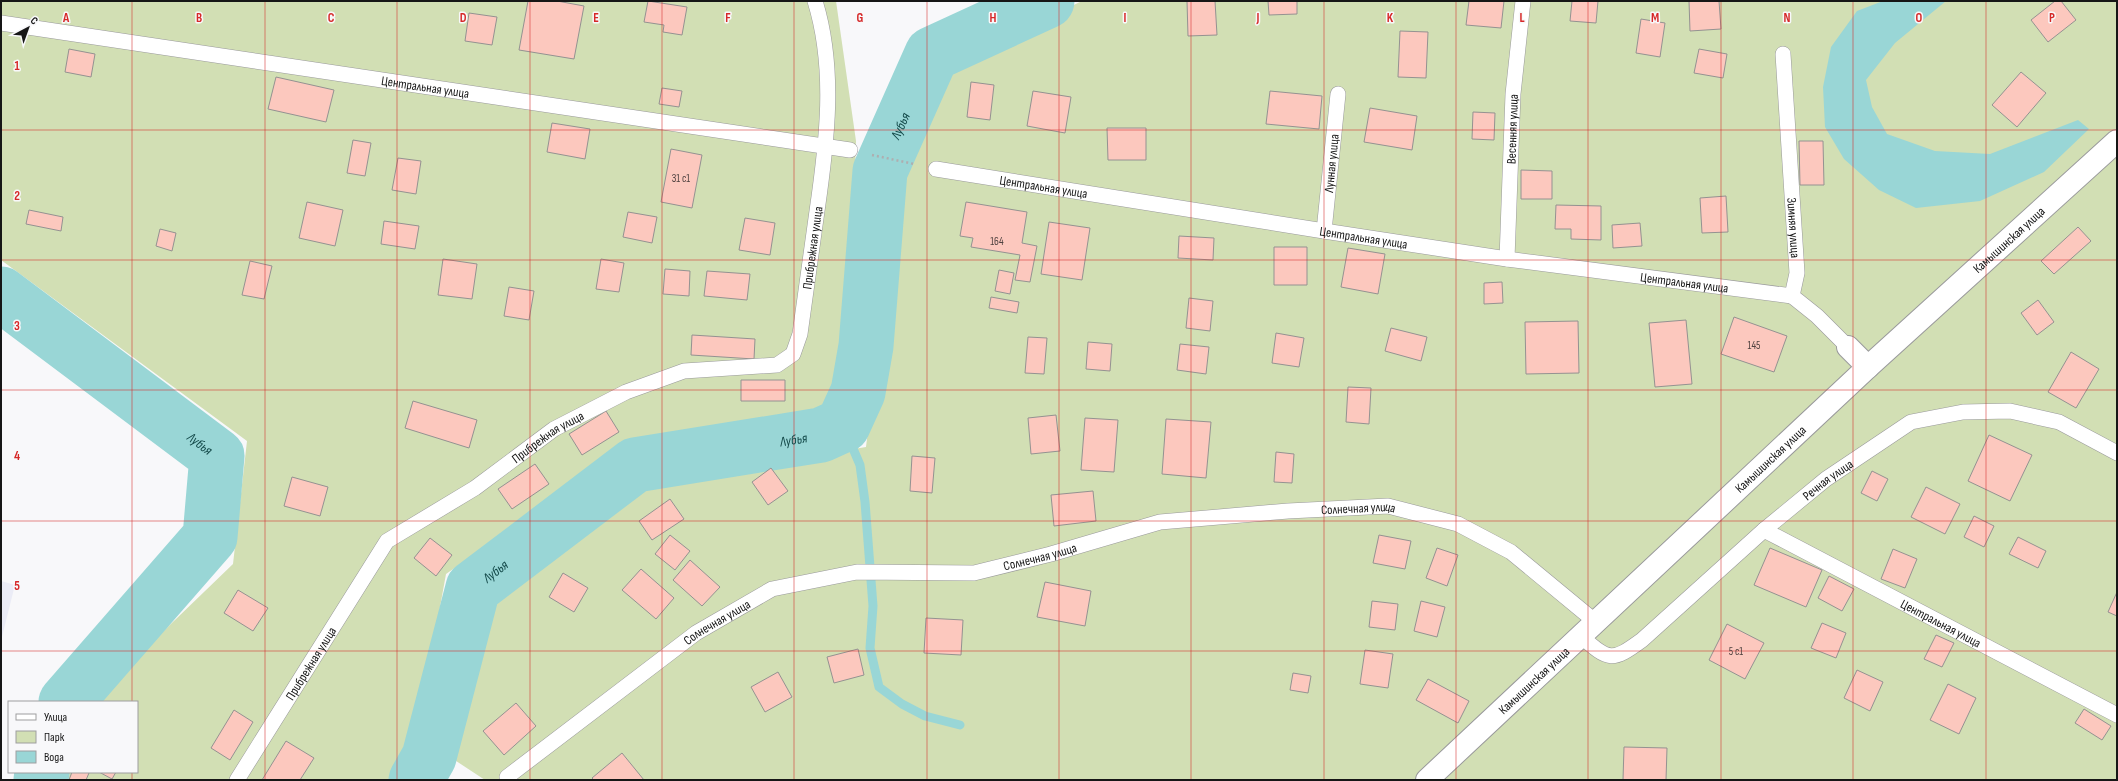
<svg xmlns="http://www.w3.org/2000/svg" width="2118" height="781" viewBox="0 0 2118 781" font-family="'Sofia Sans Condensed',sans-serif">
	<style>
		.built { fill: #ebecf6 }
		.green { fill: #d2dfb4 }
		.water { fill: #99d6d6 }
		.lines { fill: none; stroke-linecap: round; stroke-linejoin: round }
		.stream { stroke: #99d6d6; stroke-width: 9 }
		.river { stroke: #99d6d6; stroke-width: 55 }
		.building { fill: #fcc8be; stroke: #949291 }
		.lane-casing { stroke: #99999b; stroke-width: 16 }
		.street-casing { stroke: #99999b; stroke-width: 24 }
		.path { stroke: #aeaeb0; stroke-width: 2.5; stroke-dasharray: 2 3; stroke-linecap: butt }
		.lane { stroke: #fff; stroke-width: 15 }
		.street { stroke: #fff; stroke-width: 22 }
		.grid { fill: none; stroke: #d62828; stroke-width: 1; stroke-opacity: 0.55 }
		.labels { text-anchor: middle; stroke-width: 3; stroke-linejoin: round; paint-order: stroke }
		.number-label { font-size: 11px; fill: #504240 }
		.street-label { font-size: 13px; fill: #161616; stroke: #f8f8fa }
		.water-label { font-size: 14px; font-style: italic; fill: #134949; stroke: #f8f8fa }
		.grid-label { font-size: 13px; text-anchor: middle; font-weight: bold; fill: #d62828; stroke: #f8f8fa; stroke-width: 3; stroke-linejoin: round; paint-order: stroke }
	</style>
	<rect width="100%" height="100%" fill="#f8f8fa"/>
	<path class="built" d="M1,581l14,4 -14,56z"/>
	<path class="green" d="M1,1h835l20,140 -7,201 -24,70 -194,33 -185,129 -32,176 -19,30h-343l2,-8h83v-70h-47l143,-138 14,-123 -246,-181z
		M1082,1h1035v779h-1632l-38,-25 49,-151 137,-119 233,-38 32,-261 49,-120z"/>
	<path class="water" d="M1883,1h63l-51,42 -29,37 6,27 15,27 48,17 55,3 88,-34 11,9 -45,43 -64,29 -64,7 -37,-18 -35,-31 -19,-32 -2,-40 8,-40 26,-36z"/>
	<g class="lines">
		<path class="stream" d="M843,425l17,40 5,37 8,104 -3,42 9,39 23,17 23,12 35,9"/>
		<g class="river">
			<path id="s1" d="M1,294l216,162 -7,81 -144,165"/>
			<path d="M41,780l1,-8"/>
			<path id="s2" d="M416,780l13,-23 44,-169 162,-123 186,-30 22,-10 15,-33 8,-46 14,-175 52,-117 115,-53"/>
		</g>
	</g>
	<path class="building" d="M528,1h29l27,5 -10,53 -55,-9z
		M648,1l39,6 -5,28 -19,-3 1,-7 -20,-3z
		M1187,1h28l2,34 -29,1z
		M1268,1h29v13l-28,1z
		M1469,1h35l-3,27 -35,-3z
		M1572,1h26l-2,22 -26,-2z
		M1689,1h30l2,28 -31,2z
		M2055,1h6l15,19 -28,22 -17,-22z
		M469,13l28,4 -5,28 -27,-4z
		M1641,19l24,4 -5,34 -24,-4z
		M1400,31l28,1 -2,46 -28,-1z
		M69,49l26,5 -4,23 -26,-5z
		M1699,49l28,5 -4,24 -29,-5z
		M2021,72l25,21 -29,34 -25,-22z
		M276,77l58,13 -8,32 -58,-13z
		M971,82l23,3 -4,35 -23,-3z
		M662,88l20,3 -3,16 -20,-3z
		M1033,91l38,6 -6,36 -38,-7z
		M1270,91l52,5 -3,33 -53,-5z
		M1370,108l47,8 -5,34 -48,-8z
		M1473,112l22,1 -1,27 -22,-1z
		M552,123l38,6 -5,30 -38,-7z
		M1107,128h39v32h-38z
		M353,140l18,3 -6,33 -18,-3z
		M1799,141h24l1,44h-24z
		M671,149l31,6 -10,53 -31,-6z
		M398,158l23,3 -5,33 -24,-4z
		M1521,170l31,1v28h-31z
		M1726,196l2,36 -26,1 -2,-35z
		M307,202l36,8 -8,36 -36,-8z
		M966,202l61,10 -5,31 15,3 -7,36 -15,-2 5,-25 -49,-8 2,-9 -13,-2z
		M1556,205l45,1v34l-30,-1v-10h-16z
		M29,210l34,7 -2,14 -35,-7z
		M628,212l29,5 -5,26 -29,-6z
		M745,218l30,5 -5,32 -31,-5z
		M384,221l35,5 -4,23 -34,-5z
		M1049,222l41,6 -8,52 -41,-6z
		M1640,223l2,23 -29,2 -1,-23z
		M2078,227l13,14 -37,33 -13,-13z
		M160,229l16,4 -4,18 -16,-5z
		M1179,236l35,2 -1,22 -35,-2z
		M1274,247h33v38h-33z
		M1348,248l37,6 -7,40 -37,-7z
		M443,259l34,5 -5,35 -34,-4z
		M601,259l23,4 -5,29 -23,-3z
		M250,261l22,5 -8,33 -22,-4z
		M665,269l25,2 -1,25 -26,-2z
		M999,270l15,3 -4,21 -15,-3z
		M707,271l43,3 -3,26 -43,-4z
		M1502,282l1,21 -19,1v-21z
		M509,287l25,4 -5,29 -25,-4z
		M991,297l28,5 -2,11 -28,-5z
		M1189,298l24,3 -3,30 -24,-3z
		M2038,300l16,22 -17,13 -16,-22z
		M1734,317l53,19 -13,36 -53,-18z
		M1686,320l6,64 -37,3 -6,-64z
		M1578,321l1,52 -53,1 -1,-52z
		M1391,328l36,9 -6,24 -36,-10z
		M1276,333l28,5 -5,29 -27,-4z
		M692,335l63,4 -1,20 -63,-4z
		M1028,337l19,1 -3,36 -19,-1z
		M1088,342l24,2 -2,27 -24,-2z
		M1180,344l29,3 -3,27 -29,-4z
		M2071,352l28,17 -23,39 -28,-16z
		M741,380h44v21h-44z
		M1348,387l23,1 -2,36 -23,-2z
		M413,401l64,19 -8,28 -64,-20z
		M606,411l13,21 -37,23 -13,-21z
		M1056,415l4,36 -29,3 -3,-36z
		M1085,418l33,2 -4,52 -33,-2z
		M1166,419l45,3 -5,56 -44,-4z
		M1989,435l43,20 -22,46 -42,-20z
		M1276,452l18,2 -2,29 -18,-1z
		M912,456l23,2 -3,35 -22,-2z
		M535,464l14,20 -37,25 -14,-20z
		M771,468l17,23 -20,14 -16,-23z
		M1872,471l16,8 -11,22 -16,-8z
		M292,477l36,10 -8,29 -36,-10z
		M1926,487l34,17 -15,30 -34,-17z
		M1093,491l3,30 -42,5 -3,-31z
		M670,499l14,20 -32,21 -13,-19z
		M1974,516l20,10 -10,21 -20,-10z
		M670,535l20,16 -15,19 -20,-16z
		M1379,535l32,6 -6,28 -32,-6z
		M2018,537l28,14 -8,17 -29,-14z
		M430,538l22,17 -16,21 -22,-18z
		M1437,548l21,7 -11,31 -21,-8z
		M1770,548l52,22 -16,37 -52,-22z
		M1893,549l24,10 -12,29 -24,-9z
		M690,560l30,27 -18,19 -29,-26z
		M641,569l33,29 -18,21 -34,-29z
		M563,573l25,15 -14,24 -25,-15z
		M1829,576l25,13 -12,22 -24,-13z
		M1045,582l46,9 -6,35 -48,-9z
		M238,590l30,18 -15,23 -29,-18z
		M2117,592v24l-9,-4z
		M1372,601l26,3 -3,26 -26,-3z
		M1421,601l24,6 -8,30 -23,-6z
		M926,618l37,2 -2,35 -37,-2z
		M1822,623l24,10 -10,25 -25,-10z
		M1727,624l37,19 -19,36 -36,-19z
		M1936,635l18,8 -12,24 -18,-8z
		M858,649l6,26 -30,8 -7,-26z
		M1365,650l28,4 -5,34 -28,-4z
		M1857,670l26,12 -13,29 -26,-13z
		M778,672l14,25 -27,15 -14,-25z
		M1293,673l18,3 -3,17 -18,-3z
		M1428,679l41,22 -11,22 -42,-23z
		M1948,684l28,14 -17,36 -29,-14z
		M516,703l20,23 -32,29 -21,-24z
		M2084,709l27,17 -9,14 -27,-17z
		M234,710l19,12 -23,38 -19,-12z
		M286,741l28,17 -14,22h-38z
		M1624,747l43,1 -1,32h-43z
		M622,753l22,27h-50l-2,-2z
		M72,772h15l2,1 -3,7h-17z
		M99,772h17l-4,7z"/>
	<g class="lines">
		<defs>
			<g id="lane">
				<path id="s3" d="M1,23l849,127"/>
				<path id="s4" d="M1783,54l14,219 -5,23 25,20 31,31"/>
				<path id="s5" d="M936,169l388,62 183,28 285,37"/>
				<path id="s6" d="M1324,231l14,-137"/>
				<path id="s7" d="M1507,259l6,-165 10,-93"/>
				<path id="s8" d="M1764,530l353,185"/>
				<path id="s9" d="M1582,637c27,24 30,25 60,3l122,-110 62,-51 85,-57 52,-10 47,-1 49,11 58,31"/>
				<path id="s10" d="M507,777l189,-144 76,-44 85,-17 117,1 77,-19 109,-32 128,-11 100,-5 70,18 53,28 86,71"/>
				<path id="s11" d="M237,780l150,-239 88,-53 79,-59 72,-37 58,-21 93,-6 16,-11 7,-20c6,-41 11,-82 17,-123 10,-69 19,-142 -2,-210"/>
			</g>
			<g id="street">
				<path d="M1848,347l20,20"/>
				<path id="s12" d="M1427,780l441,-413 249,-226"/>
			</g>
		</defs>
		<use href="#lane" class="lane-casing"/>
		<use href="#street" class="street-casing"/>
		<path class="path" d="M872,155l42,9"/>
		<use href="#lane" class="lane"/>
		<use href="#street" class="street"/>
	</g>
	<path class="grid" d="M132,1v701M265,1v779M397,1v779M530,1v779M662,1v779M794,1v779M927,1v779M1059,1v779M1191,1v779M1324,1v779M1456,1v779M1588,1v779M1721,1v779M1853,1v779M1986,1v779M1,130h2116M1,260h2116M1,390h2116M1,521h2116M1,651h2116M132,772v8"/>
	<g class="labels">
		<g class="number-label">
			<text x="681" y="182">31 с1</text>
			<text x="997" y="245">164</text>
			<text x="1754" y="349">145</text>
			<text x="1736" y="655">5 с1</text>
		</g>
		<g class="street-label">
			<text dy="5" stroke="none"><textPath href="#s3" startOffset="429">Центральная улица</textPath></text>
			<text dy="5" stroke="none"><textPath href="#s7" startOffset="130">Весенняя улица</textPath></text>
			<text dy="5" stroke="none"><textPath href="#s6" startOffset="68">Лунная улица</textPath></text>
			<text dy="5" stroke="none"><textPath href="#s5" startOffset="109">Центральная улица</textPath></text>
			<text dy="5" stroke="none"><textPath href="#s4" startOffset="174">Зимняя улица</textPath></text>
			<text dy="5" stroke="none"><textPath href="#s5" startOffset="433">Центральная улица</textPath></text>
			<text dy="5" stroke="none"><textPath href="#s12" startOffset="794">Камышинская улица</textPath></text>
			<text dy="5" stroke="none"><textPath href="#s11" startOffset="847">Прибрежная улица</textPath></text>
			<text dy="5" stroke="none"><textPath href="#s5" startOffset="757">Центральная улица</textPath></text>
			<text dy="5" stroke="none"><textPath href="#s11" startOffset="474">Прибрежная улица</textPath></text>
			<text dy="5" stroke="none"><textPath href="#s12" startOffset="470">Камышинская улица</textPath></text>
			<text dy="5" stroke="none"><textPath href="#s9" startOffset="316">Речная улица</textPath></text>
			<text dy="5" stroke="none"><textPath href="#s10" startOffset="921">Солнечная улица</textPath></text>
			<text dy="5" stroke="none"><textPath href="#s10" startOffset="597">Солнечная улица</textPath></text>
			<text dy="5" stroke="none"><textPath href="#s10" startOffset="261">Солнечная улица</textPath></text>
			<text dy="5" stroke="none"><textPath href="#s8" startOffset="200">Центральная улица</textPath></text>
			<text dy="5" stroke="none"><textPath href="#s11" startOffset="138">Прибрежная улица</textPath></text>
			<text dy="5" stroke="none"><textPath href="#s12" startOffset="146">Камышинская улица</textPath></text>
		</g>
		<g class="water-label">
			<text dy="5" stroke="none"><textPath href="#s2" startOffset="925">Лубья</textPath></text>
			<text dy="5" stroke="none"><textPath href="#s2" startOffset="565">Лубья</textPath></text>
			<text dy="5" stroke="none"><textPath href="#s1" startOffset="249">Лубья</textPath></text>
			<text dy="5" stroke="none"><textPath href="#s2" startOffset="229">Лубья</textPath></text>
		</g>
	</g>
	<g class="grid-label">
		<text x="66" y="22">A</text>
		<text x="199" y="22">B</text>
		<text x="331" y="22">C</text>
		<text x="463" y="22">D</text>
		<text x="596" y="22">E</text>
		<text x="728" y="22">F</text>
		<text x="860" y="22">G</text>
		<text x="993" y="22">H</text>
		<text x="1125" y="22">I</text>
		<text x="1258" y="22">J</text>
		<text x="1390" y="22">K</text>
		<text x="1522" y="22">L</text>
		<text x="1655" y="22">M</text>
		<text x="1787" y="22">N</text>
		<text x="1919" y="22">O</text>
		<text x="2052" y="22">P</text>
		<text x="17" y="70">1</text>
		<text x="17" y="200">2</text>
		<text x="17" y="330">3</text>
		<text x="17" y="460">4</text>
		<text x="17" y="590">5</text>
	</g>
	<rect width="2118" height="781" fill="none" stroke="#161616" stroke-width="4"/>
	<rect x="8" y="701" width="130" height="72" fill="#f8f8fa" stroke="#9e9e9f"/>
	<rect x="16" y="714" width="20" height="6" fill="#ffffff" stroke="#9e9e9f"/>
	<text x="44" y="721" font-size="12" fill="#161616">Улица</text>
	<rect x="16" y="731" width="20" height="12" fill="#d2dfb4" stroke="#9e9e9f"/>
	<text x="44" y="741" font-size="12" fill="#161616">Парк</text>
	<rect x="16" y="751" width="20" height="12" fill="#99d6d6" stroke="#9e9e9f"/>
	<text x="44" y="761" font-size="12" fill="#161616">Вода</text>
	<g transform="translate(28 28) rotate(41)" stroke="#f8f8fa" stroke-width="3" paint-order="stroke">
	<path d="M0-3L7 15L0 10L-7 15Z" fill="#161616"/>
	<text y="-6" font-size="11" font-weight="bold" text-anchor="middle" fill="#161616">С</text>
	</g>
</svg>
